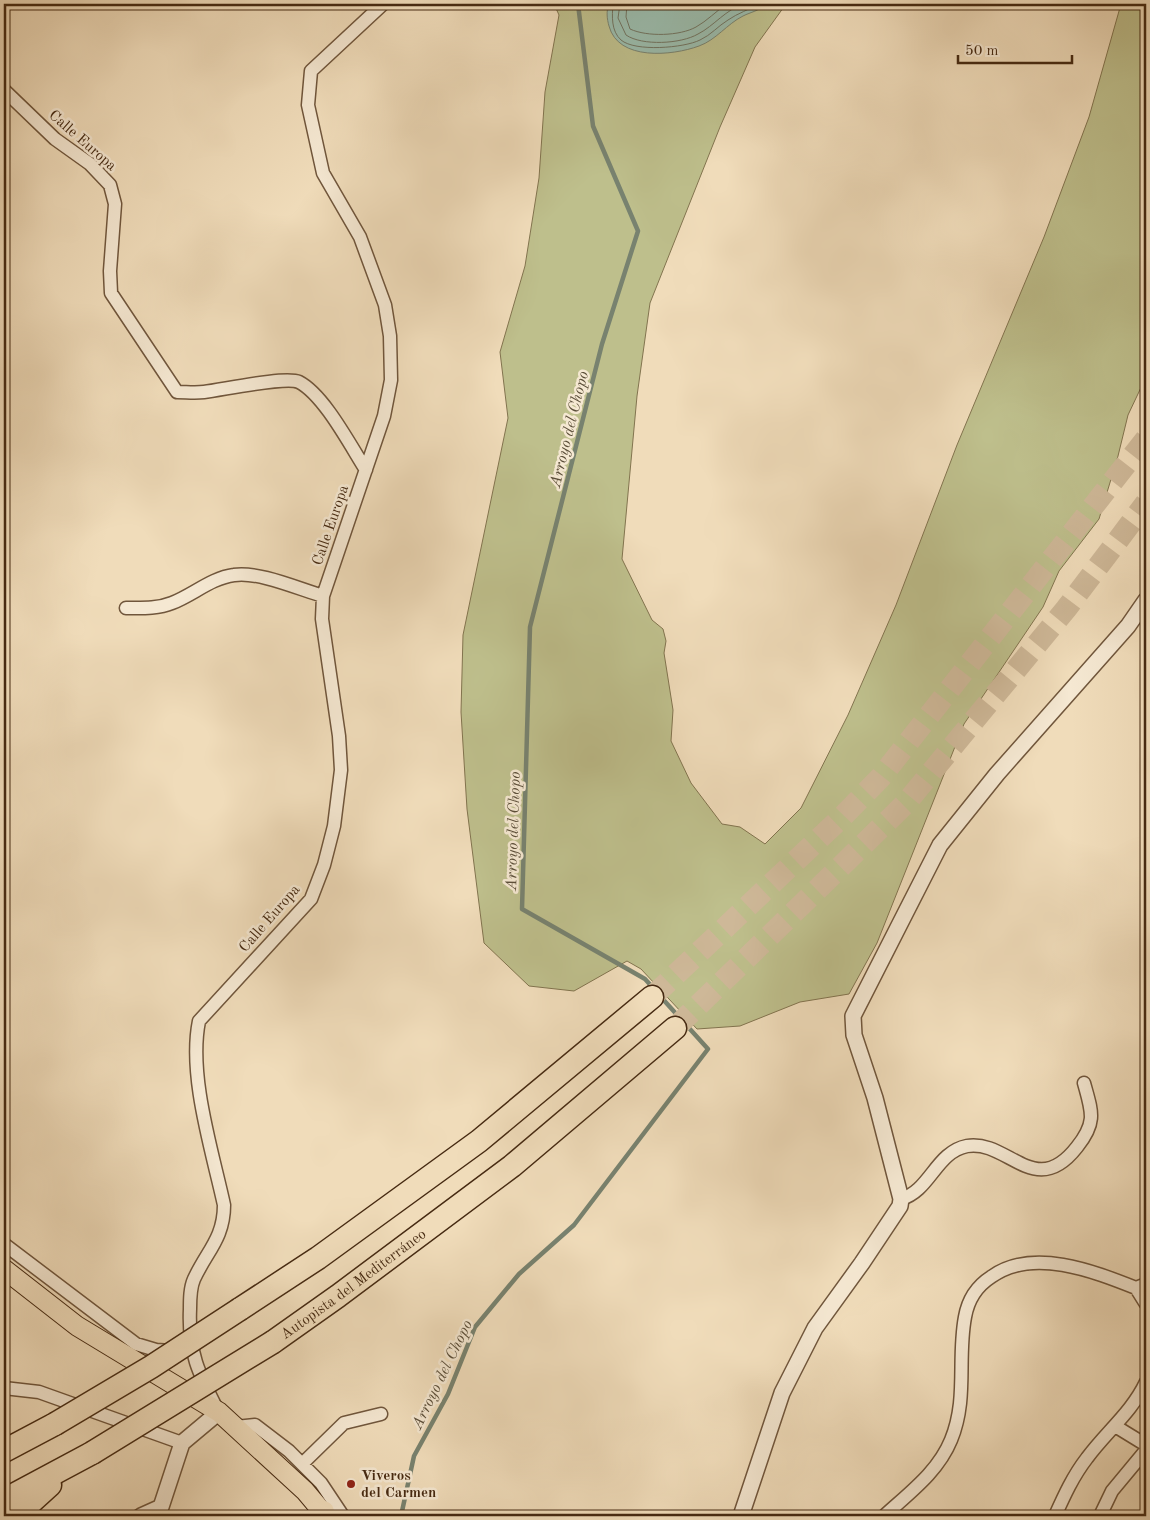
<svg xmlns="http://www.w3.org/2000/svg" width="1150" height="1520" viewBox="0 0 1150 1520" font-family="'Old Standard TT',serif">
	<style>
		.green { fill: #bebf8c; stroke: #82744f }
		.water { fill: #9abcad; stroke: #78826f }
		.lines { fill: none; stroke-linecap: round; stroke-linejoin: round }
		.shore { stroke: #707360; stroke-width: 1 }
		.stream { stroke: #78826f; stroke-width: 4.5 }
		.motorway-tunnel { stroke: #ceb898; stroke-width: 22; stroke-dasharray: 22 11; stroke-linecap: butt }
		.minor-casing { stroke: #70563c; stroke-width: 15 }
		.tertiary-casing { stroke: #70563c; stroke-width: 18 }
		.primary-casing { stroke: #462a12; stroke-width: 21 }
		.motorway-casing { stroke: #462a12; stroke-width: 25 }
		.minor { stroke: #f5e8d2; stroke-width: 12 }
		.tertiary { stroke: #f5e8d2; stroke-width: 15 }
		.primary { stroke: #f0dcba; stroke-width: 19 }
		.motorway { stroke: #f0dcba; stroke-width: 22 }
		.motorway-bridge-casing { stroke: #462a12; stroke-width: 25; stroke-linecap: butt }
		.motorway-bridge { stroke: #f0dcba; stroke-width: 22 }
		.poi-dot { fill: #8f2418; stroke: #f5e8d2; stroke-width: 2 }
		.labels { text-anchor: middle; stroke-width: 5; stroke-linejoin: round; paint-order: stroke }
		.street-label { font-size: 15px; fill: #462a12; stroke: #f5e8d2 }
		.poi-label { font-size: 15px; font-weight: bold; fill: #462a12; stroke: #f5e8d2; text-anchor: start }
		.water-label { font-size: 16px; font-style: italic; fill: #5b4e39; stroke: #f5e8d2 }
	</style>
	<rect width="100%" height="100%" fill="#f0dcba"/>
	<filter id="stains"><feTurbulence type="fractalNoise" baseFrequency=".004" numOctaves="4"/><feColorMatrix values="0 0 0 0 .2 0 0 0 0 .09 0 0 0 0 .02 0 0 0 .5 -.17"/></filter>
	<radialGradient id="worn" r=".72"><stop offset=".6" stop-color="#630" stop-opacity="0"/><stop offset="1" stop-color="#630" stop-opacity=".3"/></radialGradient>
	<path class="green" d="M554,4h232l-31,43 -35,80 -70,176 -13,93 -15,163 30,61 11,9 3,12 -2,12 9,57 -2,31 20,42 31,41 18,3 25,17 36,-36 47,-93 48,-110 61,-160 87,-208 45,-120 32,-113h25v373l-18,38 -10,41 -19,63 -40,52 -16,36 -79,117 -87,219 -28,51 -49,8 -60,24 -43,3 -56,-60 -14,-8 -53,30 -45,-5 -45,-43 -17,-134 -6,-97 2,-77 45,-217 -8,-66 25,-86 14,-88 6,-86 14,-77z"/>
	<path class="water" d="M609,4h157c-7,7 -15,8 -23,12 -16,8 -27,24 -44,30 -27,10 -81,15 -90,-20 -2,-7 -3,-15 0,-22z"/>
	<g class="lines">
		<path class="shore" d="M613,4c-1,12 -2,27 8,36 14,12 63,8 79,0 11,-5 18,-14 28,-20 10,-7 21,-10 30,-16
			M620,4l-2,14 8,17c16,11 55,9 72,-1 16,-8 28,-25 46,-30
			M627,4l-1,13 4,12c17,8 50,7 66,-2 11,-6 20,-16 31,-23"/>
		<path class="stream" d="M578,4l15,122 45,105 -36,113 -72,283 -8,282 123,70 10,11
			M401,1516l13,-60 34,-62 27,-67 44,-53 55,-49 134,-176 -48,-53"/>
		<path class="motorway-tunnel" d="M652,997l191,-181 38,-39 265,-338
			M675,1028l231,-225 160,-194 80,-106"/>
		<defs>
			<path id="minor" d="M4,90l51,49 35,25 20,21 5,19 -5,67 1,22 66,99c9,0 18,1 27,0 18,-2 81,-16 95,-10 25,13 51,63 67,88
				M126,608c15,0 31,1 46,-5 21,-8 39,-25 62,-28 24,-4 65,14 89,21
				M901,1199c29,-8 35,-47 66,-53 41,-7 68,55 110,1 20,-25 15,-35 7,-64
				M4,1244l132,100 20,6 16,1
				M1136,1288l10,16
				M4,1388l35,4 143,51
				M218,1411c-19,-37 -30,-58 -28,-102 0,-10 0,-21 4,-30 13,-28 30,-41 30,-74 -12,-55 -36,-130 -25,-184l112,-122 13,-34 10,-39 7,-56 -2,-34 -17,-117 1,-23 61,-180 7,-36 -1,-44 -5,-31 -25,-68 -37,-64 -15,-68 3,-34 72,-67
				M1115,1426l31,19
				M236,1427l19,-2 34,26 32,32 22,33
				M302,1464l42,-41 37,-9
				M884,1516c25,-23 54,-44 67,-76 17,-41 6,-81 14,-123 3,-17 12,-31 26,-40 41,-30 102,-6 145,11l10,-4
				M1055,1516c9,-20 18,-40 32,-58 19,-26 45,-46 59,-76
				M1100,1516l12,-25 34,-41"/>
			<path id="tertiary" d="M141,1516l20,-9 21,-64 37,-31
				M741,1516l41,-123 33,-65 47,-65 38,-57 1,-7 -26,-101 -21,-63 -1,-19 87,-171 57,-71 131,-148 18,-26"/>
			<path id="primary" d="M4,1269l73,57 142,86 86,79 21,25"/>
			<g id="motorway">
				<path d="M240,1309l78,-51 161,-117 173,-144"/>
				<path id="s1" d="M273,1342l65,-46 174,-130 163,-138"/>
				<path d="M4,1451l51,-27"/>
				<path d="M4,1500l88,-47"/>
				<path d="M323,1512l1,4"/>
				<path d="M16,1516l34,-31"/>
			</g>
		</defs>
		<use href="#minor" class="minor-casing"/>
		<use href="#tertiary" class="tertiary-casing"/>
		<use href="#primary" class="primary-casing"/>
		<use href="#motorway" class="motorway-casing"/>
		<use href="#minor" class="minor"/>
		<use href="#tertiary" class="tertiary"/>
		<use href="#primary" class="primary"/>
		<use href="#motorway" class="motorway"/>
		<defs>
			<path id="motorway-bridge" d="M55,1424l96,-57 89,-58
				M92,1453l181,-111"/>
		</defs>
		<use href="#motorway-bridge" class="motorway-bridge-casing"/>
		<use href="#motorway-bridge" class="motorway-bridge"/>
	</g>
	<circle class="poi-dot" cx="351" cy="1484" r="5"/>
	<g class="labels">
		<g class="street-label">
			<text transform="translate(83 140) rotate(41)" y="5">Calle Europa</text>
			<text transform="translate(330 525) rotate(-71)" y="5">Calle Europa</text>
			<text transform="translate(269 918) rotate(-49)" y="5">Calle Europa</text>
			<text dy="5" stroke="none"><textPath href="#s1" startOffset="99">Autopista del Mediterráneo</textPath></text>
		</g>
		<g class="poi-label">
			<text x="361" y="1480">Viveros<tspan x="361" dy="17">del Carmen</tspan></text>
		</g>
		<g class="water-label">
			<text transform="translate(568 429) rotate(-76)" y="6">Arroyo del Chopo</text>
			<text transform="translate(512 831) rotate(-88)" y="6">Arroyo del Chopo</text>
			<text transform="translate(441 1374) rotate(-64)" y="6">Arroyo del Chopo</text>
		</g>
	</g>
	<rect width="1150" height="1520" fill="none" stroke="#f0dcba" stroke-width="20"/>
	<rect x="5" y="5" width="1140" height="1510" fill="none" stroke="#462a12" stroke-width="2.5"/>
	<rect x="10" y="10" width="1130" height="1500" fill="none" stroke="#462a12"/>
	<path d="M958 55v8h114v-8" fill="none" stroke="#462a12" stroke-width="2.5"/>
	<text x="965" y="55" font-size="15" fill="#462a12" stroke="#f5e8d2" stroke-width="4" paint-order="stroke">50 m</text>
	<rect width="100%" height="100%" filter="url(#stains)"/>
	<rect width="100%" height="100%" fill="url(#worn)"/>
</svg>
